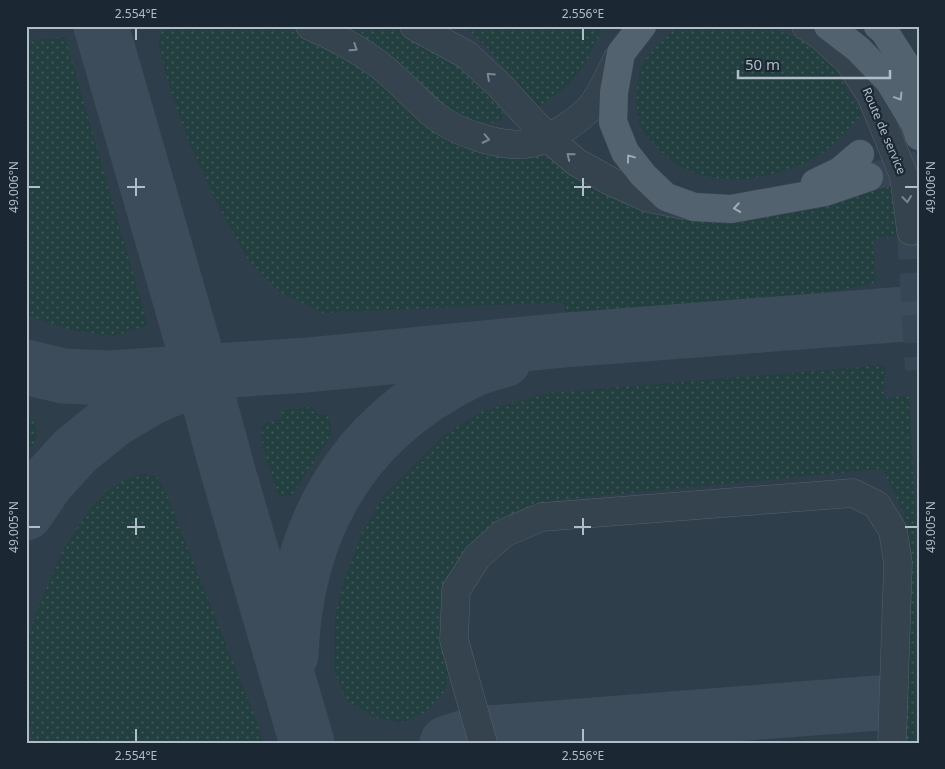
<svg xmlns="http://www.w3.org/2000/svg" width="945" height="769" viewBox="0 0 945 769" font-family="'Noto Sans',sans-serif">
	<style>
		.airport { fill: #2f3e4b }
		.grass { fill: url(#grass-dots) }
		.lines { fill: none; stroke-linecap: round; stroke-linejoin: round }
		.taxiway { stroke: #3c4c5a; stroke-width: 55 }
		.minor-tunnel { stroke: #374654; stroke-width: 28; stroke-dasharray: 28 14; stroke-linecap: butt }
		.major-tunnel { stroke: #374654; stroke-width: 28; stroke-dasharray: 28 14; stroke-linecap: butt }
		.minor-casing { stroke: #54616c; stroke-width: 29 }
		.major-casing { stroke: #3f4c57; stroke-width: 29 }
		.minor { stroke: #35434e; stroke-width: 28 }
		.major { stroke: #53626f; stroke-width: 28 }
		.oneway { stroke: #798792 }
		.oneway2 { stroke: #9eacb8 }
		.ticks { fill: none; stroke: #b1beca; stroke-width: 2 }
		.labels { text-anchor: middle; stroke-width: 4.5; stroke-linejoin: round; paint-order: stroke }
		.street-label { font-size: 12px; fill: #b1beca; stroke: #1b2833 }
		.neatline { fill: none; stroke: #b1beca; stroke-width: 2 }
		.ticks-label { font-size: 12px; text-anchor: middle; fill: #b1beca }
	</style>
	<defs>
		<pattern id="grass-dots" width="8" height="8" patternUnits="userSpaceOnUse" patternTransform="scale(1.25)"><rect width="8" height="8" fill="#233f3f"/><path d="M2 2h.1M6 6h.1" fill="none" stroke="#415959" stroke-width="1.8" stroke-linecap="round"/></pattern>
	</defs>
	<rect width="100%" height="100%" fill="#21313f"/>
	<path class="airport" d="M26,26h893v717h-893z"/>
	<path class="grass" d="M188,26l99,1 59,23 142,98 56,8 29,14 209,43 114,-28 9,49 -32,6 3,43 -286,55 -25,-25 -1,-11 -241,11 -44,-21 -31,-32 -32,-59 -26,-56 -20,-56 -12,-45 4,-13z
		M341,26c17,0 37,-2 54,0 37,6 81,55 108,80l-1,14 -9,3 -18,-2 -22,-8 -84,-73z
		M463,26h140l-17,37 -19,23 -28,21 -56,-64z
		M679,26h91l38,17 28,27 26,44c-11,12 -25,29 -38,38 -33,22 -81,34 -120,24 -24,-6 -44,-23 -58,-41 -2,-3 -5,-7 -6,-10 -5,-13 -4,-39 0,-53 5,-17 25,-35 39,-46z
		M65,37l83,288 -34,11 -44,-6 -44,-15v-274z
		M885,365l-1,33 25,-3 6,113v235h-17l8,-200 -3,-33 -21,-41 -326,31 -34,12 -72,62 -12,46 13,39 -6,32 -19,21 -25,11 -27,-6 -27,-16 -13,-31 1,-53 9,-37 19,-49 20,-35 62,-62 38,-23 65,-18z
		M311,407l6,7 11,1 4,19 -41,63 -12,-1c-6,-19 -22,-53 -16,-72l19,-6v-8z
		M26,417l8,4 3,15 -11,23z
		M142,474l15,3 9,16 91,229 6,21h-229l-8,-38v-59l10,-34 27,-62 26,-40 16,-17 19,-13z"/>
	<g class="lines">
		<path class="taxiway" d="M101,26l100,346 26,96 80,275
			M26,367l37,9 45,2 199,-13 258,-25 354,-27
			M26,513l20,-30 29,-32 37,-30 40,-24 36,-15
			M291,655c5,-128 61,-226 177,-283 11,-6 25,-9 36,-12
			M447,743l28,-9 403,-31"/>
		<path class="minor-tunnel" d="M911,231l8,139"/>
		<path class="major-tunnel" d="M869,177l50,-12"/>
		<defs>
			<path id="minor" d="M310,26c24,10 46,22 67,37 20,15 37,35 56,51 23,19 70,35 99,29 21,-5 44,-21 58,-35 9,-10 22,-38 28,-50
				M414,26l53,29 33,31 47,51 29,25 36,20 36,16 35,7
				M806,26l15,10 29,27 21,32 33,81 7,55
				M483,743l-29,-103 2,-50 21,-33 27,-24 38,-16 311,-24 24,12 16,26 5,32 -6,180"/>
			<path id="major" d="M642,26l-21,27 -7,39 -1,30 12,30 18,23 23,22 28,10 37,2 94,-17 44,-15
				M828,26l30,23 31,32 26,43 4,12
				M878,26l6,5 27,42 8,16
				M815,183l25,-12 20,-17"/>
		</defs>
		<use href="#minor" class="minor-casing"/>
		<use href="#major" class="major-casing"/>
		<use href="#minor" class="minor"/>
		<use href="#major" class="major"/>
	</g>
	<defs><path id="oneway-chevron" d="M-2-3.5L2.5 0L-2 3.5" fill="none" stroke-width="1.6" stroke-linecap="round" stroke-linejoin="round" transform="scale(1.25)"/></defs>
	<g class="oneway">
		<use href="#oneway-chevron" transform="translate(354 48) rotate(33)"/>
		<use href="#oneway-chevron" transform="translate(490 76) rotate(-137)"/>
		<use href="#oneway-chevron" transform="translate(486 139) rotate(12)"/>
		<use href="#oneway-chevron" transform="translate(570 156) rotate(-141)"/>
		<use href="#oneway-chevron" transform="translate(907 199) rotate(83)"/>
	</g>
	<g class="oneway2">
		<use href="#oneway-chevron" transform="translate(899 97) rotate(59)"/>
		<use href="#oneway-chevron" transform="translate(630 158) rotate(-127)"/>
		<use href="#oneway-chevron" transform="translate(737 208) rotate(171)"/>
	</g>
	<path class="ticks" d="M136,28v12M583,28v12M136,178v18M583,178v18M28,187h12M127,187h18M574,187h17M905,187h13M136,518v17M583,518v17M28,527h12M127,527h18M574,527h17M905,527h13M136,729v13M583,729v13"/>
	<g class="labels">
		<g class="street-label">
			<text transform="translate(884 131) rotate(67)" y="4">Route de service</text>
		</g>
	</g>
	<rect width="945" height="769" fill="none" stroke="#1b2833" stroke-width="55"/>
	<path d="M738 70v8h152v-8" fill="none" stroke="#b1beca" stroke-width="2.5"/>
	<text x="745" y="70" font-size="15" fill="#b1beca" stroke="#1b2833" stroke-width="4" paint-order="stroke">50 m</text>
	<rect x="28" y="28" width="890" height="714" class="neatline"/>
	<g class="ticks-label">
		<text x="136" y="18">2.554°E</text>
		<text x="583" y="18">2.556°E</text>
		<text transform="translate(14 187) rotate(-90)" y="4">49.006°N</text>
		<text transform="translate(931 187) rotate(-90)" y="4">49.006°N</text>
		<text transform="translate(14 527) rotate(-90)" y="4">49.005°N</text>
		<text transform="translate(931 527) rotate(-90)" y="4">49.005°N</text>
		<text x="136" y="760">2.554°E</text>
		<text x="583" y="760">2.556°E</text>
	</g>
</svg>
